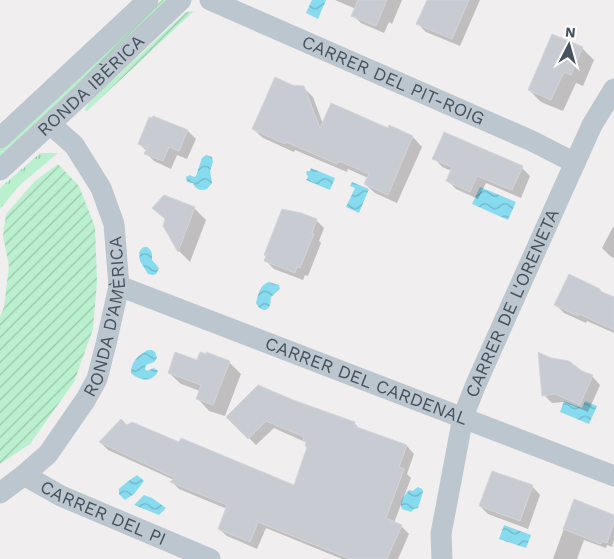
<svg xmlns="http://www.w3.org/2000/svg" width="614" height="559" viewBox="0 0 614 559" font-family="'Work Sans',sans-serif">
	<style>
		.grass { fill: url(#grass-tufts) }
		.garden { fill: url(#garden-furrows) }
		.water { fill: url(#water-waves) }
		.shadow { fill: #0003 }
		.building { fill: #c8cbd2; stroke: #d2d5da }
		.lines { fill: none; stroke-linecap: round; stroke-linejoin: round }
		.minor { stroke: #bcc6ce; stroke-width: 21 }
		.labels { text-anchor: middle; stroke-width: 4; stroke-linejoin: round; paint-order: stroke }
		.street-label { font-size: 18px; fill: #46525d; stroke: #fff }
	</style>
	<defs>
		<pattern id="grass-tufts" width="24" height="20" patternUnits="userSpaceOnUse" patternTransform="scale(1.25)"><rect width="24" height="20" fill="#bbf0cf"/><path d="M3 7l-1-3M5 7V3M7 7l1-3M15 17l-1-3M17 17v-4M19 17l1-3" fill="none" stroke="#9ac5ab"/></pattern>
		<pattern id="garden-furrows" width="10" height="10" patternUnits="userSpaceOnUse" patternTransform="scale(1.25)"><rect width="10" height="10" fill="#bbf0cf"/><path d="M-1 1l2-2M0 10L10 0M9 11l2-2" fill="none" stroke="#9ac5ab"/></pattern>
		<pattern id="water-waves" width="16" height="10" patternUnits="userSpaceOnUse" patternTransform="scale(1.25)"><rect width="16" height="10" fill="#87dbef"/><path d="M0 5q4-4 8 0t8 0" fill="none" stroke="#70b4c5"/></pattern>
	</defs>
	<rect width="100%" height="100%" fill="#f1eeef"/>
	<path class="grass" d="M40,153h18l-38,32 -20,24v-21z"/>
	<path class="garden" d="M162,0h10l-172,158v-8l77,-73z
		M194,11l-107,100 -3,-1 6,-9 96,-89z
		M58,164l21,22 16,41 2,54 -4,48 -19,53 -44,62 -30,20v-147l4,-10 5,-41 -6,-30 3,-22 29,-33z"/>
	<path class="water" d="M312,0h14l-8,19 -12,-6z
		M206,155l6,2 1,5 -3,9 2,12 -5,6c-6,2 -11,1 -14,-6l-6,-1 -1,-5 4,-2 4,2 2,-1 6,-18z
		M311,168l24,10 -5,12 -24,-10 2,-3 -2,-4 1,-2h3z
		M352,182l17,7 -10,24 -13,-6 9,-19 -5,-2z
		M480,187l36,15 -8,18 -36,-16z
		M144,247h3c6,4 5,7 5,13l7,8 -3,6 -3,1 -5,-1 -8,-13 -1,-8 2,-4z
		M269,282l10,3 1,4 -9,8c-1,3 0,5 -1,8 -3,9 -12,4 -14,-2 2,-8 4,-19 13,-21z
		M148,350h4l3,2 2,6 -3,4 -8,3 -1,4 2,2 7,-3 4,3c-5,12 -19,10 -27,2 0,-11 7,-18 17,-23z
		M564,401l18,7 3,-7 12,5 -8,18 -29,-12z
		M137,475l7,6 -10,13 -9,6 -6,-6v-5l8,-7z
		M418,487l4,2 1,3 -5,16 -4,1 -3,3 -9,-3c-4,-7 3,-14 7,-19l4,1 2,-2z
		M144,495l8,3 14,10 -7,7 -25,-10z
		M504,525l27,10 -5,13 -27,-9z"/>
	<path class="shadow" d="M335,0h67l-10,24 -3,-2 -5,11 -23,-10 -8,-8 3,-6z
		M428,0h52l-20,46 -34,-14 -8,-8z
		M582,48l12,12 -11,26 -7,-3 -13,28 -22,-9 -12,-12z
		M292,86l11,1 10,10 10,27 65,5 1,-2 24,10 9,10 -25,56 -22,-10 -10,-9 3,-6 -20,-9 -1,3 -52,-22 -1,2 -31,-14 -10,-9z
		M154,117l34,14 8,8 -9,20 -10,-4 -6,14 -17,-8 -8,-8 1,-2 -8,-7z
		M434,158l88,10 8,8 -9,22 -35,-15 -8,16 -22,-10 -8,-8 4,-10 -10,-4z
		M194,208l12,12 -16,42 -11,-11 -15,-26z
		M316,220l8,8 -5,13 2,2 -13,33 -3,-1 -2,5 -29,-11 -8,-8z
		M613,227l1,1v30l-4,-2 -8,-8z
		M600,290l4,4 10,5v34l-27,-12 -1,2 -22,-10 -8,-8z
		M198,361l31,1 12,12 -16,42 -16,-5 -11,-12 2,-8 -19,-7 -12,-11z
		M581,372l11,4 8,9 -12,27 -24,-10 -12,1 -8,-8z
		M228,417l126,6 6,6 47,17 7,8 -7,20 4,4 -17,45 7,3 8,8 -11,25h-56l-76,-31 -9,21 -30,-13 -8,-7 8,-20 -48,-20 -7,-7 2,-2 -66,-30 -8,-8 27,-16 53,18 115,43 13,-39 -1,-5 -33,-15 -18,17z
		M532,486l8,9 -12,34 -40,-15 -8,-8z
		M574,501l40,17v22l-2,7 -5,-2 -1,3 -22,-8 -7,19h-24z"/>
	<path class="building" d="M358,0h29l-11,26 -25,-10z
		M427,0h42l-17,39 -36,-15z
		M552,34l31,13 -12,28 -7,-3 -13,28 -23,-10z
		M275,77l17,8 12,1 16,42 11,-25 57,25 1,-3 24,11 -25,59 -24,-11 5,-10 -30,-13 -2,3 -51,-22 -1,2 -33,-15z
		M153,116l35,14 -9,21 -10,-4 -6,14 -19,-7 3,-6 -9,-4 11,-27 3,1z
		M444,132l79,34 -11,24 -35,-14 -7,16 -24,-11 6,-14 -20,-8z
		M164,195l31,12 -17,45 -15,-26 2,-7 -13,-11z
		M282,209l19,4 16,6 -5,14 2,1 -14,34 -3,-1 -2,6 -31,-12 2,-5 -2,-1z
		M569,274l31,15v2l14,6v33l-35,-16 -1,2 -24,-11z
		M175,352l22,8 3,-8 6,2v-2l24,9 -17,44 -17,-6 5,-14 -33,-12z
		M538,352l13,6 18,3 13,10 11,4 -13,30 -25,-11 -13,2z
		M258,385l35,15 62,22 -1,4 53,19 -8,22 5,2 -18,49 16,7 -15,34h-37l-92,-37 -8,20 -32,-13 9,-24 -57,-23 5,-4 -76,-36 22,-23 6,6 5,-3 47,20 2,-4 113,47 13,-38 -2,-1 1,-4 -3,-1 1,-4 -38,-16 -18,18 -22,-22z
		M492,471l41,14 -13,36 -41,-15z
		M574,499l40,16v7l-7,21 -5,-2 -1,3 -38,-15z"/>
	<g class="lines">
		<g class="minor">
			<path id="s1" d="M210,0l322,141 43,22"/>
			<path d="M0,138l148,-138"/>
			<path id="s2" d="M0,170l88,-81 93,-89"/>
			<path id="s3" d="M119,286l495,190"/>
			<path id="s4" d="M24,475l37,21 149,63"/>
			<path id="s5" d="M0,493l24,-18 24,-21 38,-55 11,-20 9,-35 13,-58 -5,-62 -13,-36 -27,-43 -24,-21"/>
			<path id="s6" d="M442,559l-1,-25 22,-117 13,-33 84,-188 32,-71 22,-36"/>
		</g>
	</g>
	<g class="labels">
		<g class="street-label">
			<text dy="6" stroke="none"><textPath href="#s1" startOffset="200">CARRER DEL PIT-ROIG</textPath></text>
			<text dy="6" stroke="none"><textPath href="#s2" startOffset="124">RONDA IBÈRICA</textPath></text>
			<text dy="6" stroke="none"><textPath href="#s6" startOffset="268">CARRER DE L'ORENETA</textPath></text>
			<text dy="6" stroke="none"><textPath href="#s5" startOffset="215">RONDA D'AMÈRICA</textPath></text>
			<text dy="6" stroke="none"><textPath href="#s3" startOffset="265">CARRER DEL CARDENAL</textPath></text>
			<text dy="6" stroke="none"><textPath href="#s4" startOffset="88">CARRER DEL PI</textPath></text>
		</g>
	</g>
	<g transform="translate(569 45) rotate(6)" stroke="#ffffff" stroke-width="4" paint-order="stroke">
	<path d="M0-4L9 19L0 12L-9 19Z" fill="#46525d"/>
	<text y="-8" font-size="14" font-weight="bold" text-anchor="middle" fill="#46525d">N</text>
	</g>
</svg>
